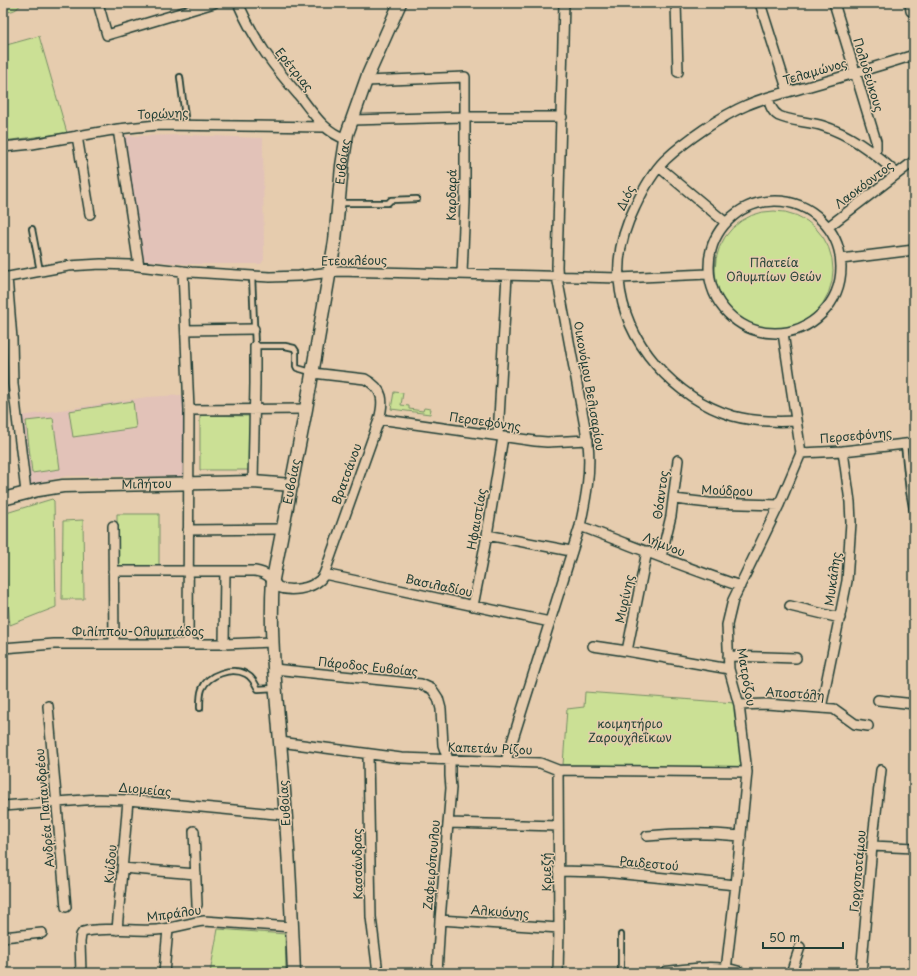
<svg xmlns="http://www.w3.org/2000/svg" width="917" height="976" viewBox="0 0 917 976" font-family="'Playpen Sans',sans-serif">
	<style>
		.built { fill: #e2c2b8 }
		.green { fill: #cbe095; stroke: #758e64 }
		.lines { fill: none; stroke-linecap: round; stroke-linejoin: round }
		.lane-casing { stroke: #1f3d34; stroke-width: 8 }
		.street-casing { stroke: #1f3d34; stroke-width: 12 }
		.secondary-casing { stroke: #1f3d34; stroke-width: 15 }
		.lane { stroke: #e6ccae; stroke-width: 4.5 }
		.street { stroke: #e6ccae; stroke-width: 9 }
		.secondary { stroke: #e6ccae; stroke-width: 12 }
		.labels { text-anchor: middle; stroke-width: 3; stroke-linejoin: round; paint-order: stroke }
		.street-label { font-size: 12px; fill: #1f3d34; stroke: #e6ccae }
		.park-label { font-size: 12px; fill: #284539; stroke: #e6ccae }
	</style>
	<rect width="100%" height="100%" fill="#e6ccae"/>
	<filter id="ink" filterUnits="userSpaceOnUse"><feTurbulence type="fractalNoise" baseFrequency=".025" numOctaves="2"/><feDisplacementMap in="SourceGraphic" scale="8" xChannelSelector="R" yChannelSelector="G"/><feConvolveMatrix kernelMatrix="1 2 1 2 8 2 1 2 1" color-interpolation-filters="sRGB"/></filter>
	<g filter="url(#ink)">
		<path class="built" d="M190,135l73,3 1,122 -3,4h-75l-45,-4 -18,-124z
			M183,395l1,81h-117l-37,8 -9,-68 126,-19z"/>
		<path class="green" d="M3,3h18c-3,8 -10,8 -18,10z
			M39,36l28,97 -64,8v-95z
			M715 270a59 59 0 1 1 118 0a59 59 0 1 1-118 0Z
			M394,392l9,1 -2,12 8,1v3l14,2 1,-3 7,1 -1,5 -39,-5z
			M133,401l3,27 -63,9 -4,-26z
			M200,415l50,1 -1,54h-49z
			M53,418l7,51 -28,4 -6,-52z
			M52,499l2,2 2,106 -46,18 -7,-81v-30z
			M117,514h42v58h-42z
			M83,520l1,79h-22l1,-78z
			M585,692l150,11 7,62 -4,3 -175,-3 4,-56 17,-2z
			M218,929l67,5 1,39h-76z"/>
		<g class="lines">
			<defs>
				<path id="lane" d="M180,77l6,48
					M339,203h49l3,-3 26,-1
					M32,229l8,42
					M252,276l3,70h30l9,2 2,3v15l1,2 14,4
					M904,444l5,47 5,27
					M200,708c0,-6 0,-14 2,-19 6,-15 30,-22 44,-15 6,3 9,9 12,15l17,-1
					M621,935v38"/>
				<path id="street" d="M98,3l9,32 107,-32
					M238,3c17,39 36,64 64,96 13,17 23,33 44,40
					M676,3l2,69
					M760,3l28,89
					M834,3l42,138v8l-3,4
					M910,3l1,8
					M366,81l99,-4v125l-3,72
					M768,98c2,7 4,14 11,18 10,5 32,6 44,10 29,9 53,28 74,48
					M352,120l113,-3h97
					M118,129l21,137
					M77,136l13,78
					M3,147l29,-3 86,-15 39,-4 168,2
					M659,167l66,55
					M709 267a66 66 0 1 1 132 0a66 66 0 1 1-132 0Z
					M828,227l86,-66
					M841,259l73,-9
					M183,271l6,139 -1,234
					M7,277l5,62 1,45 13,108
					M3,278l65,-12 33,-2 28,1 62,7 79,5 29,-1 40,-5 280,7 89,-4
					M186,330l68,-1
					M189,410l117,-1
					M379,419l156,22 12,1 41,-2
					M796,421c-21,1 -42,1 -63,-5 -58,-18 -109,-73 -114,-136 -2,-25 5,-51 16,-73 8,-17 17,-34 30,-47 20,-19 56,-44 82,-55 20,-9 42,-13 63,-19 35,-10 69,-20 104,-31
					M498,436l9,-161
					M801,453l42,-2 71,-8
					M253,482l2,-99v-37
					M674,499l35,4 70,2
					M113,526l1,118
					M580,526c53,20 106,42 160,60
					M188,530l95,-1
					M487,535l84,16
					M661,557l10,-41 7,-56
					M113,571h142c13,2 16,7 23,16 12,5 32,2 42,-7 3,-3 5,-7 6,-11l53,-149c5,-19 5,-31 -14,-41l-52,-6
					M324,574l226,48
					M473,606l14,-71 16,-98
					M790,606l50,12
					M224,644l1,-73
					M593,646l34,5 102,18
					M3,648l51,-4h170l48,-2
					M627,651l20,-100
					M728,656l68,2
					M274,669l147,15 11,5 6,9 3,11 2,36 7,20v11l1,12 -11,132 -3,53
					M878,700l36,4
					M739,705l27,-1 68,5 21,15 13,2
					M48,706l18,201
					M821,708l26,-127 4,-59 -1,-20 -7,-51
					M280,742l121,16 139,5 18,7 189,2
					M368,755l3,162 7,56
					M506,761l74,-235c6,-28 11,-54 8,-83l-30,-161 -1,-15 7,-264
					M558,770l1,158 -1,45
					M3,806l95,-7 30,1 158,15
					M448,823l110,3
					M194,831l3,74
					M647,836c32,-3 63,-3 94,0
					M872,846l42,2
					M122,868l74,6
					M558,871l46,1 132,13
					M440,920l119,8
					M117,930l11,-130
					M3,937l39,-4
					M726,970l10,-85 11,-113 -8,-67 -10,-36 -2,-44 6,-25 46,-95 22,-52 -18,-120
					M81,973l-1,-31 1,-7 2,-3 4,-1c23,-4 46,0 69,-1 16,-1 31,-7 48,-9l88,6
					M164,973l4,-44
					M791,973l9,-26
					M861,973l11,-127 9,-76"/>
				<g id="secondary">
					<path id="s1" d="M3,499l35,-9 25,-4 190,-4 39,3"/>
					<path id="s2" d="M294,973c-3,-77 -7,-154 -14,-231 -4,-54 -11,-109 -7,-163l33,-170 29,-168 7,-75 5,-32 21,-59 32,-72"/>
					<path d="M666,973c25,-3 49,-7 73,0"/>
				</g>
			</defs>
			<use href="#lane" class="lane-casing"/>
			<use href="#street" class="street-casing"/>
			<use href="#secondary" class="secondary-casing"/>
			<use href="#lane" class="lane"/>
			<use href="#street" class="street"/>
			<use href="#secondary" class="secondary"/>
		</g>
	</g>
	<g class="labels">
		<g class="street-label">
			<text transform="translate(294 70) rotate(51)" y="4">Ερέτριας</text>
			<text transform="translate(815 72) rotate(-16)" y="4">Τελαμώνος</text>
			<text transform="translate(868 75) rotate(73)" y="4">Πολυδεύκους</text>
			<text transform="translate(163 114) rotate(-2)" y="4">Τορώνης</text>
			<text dy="4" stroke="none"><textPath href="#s2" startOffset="818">Ευβοίας</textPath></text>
			<text transform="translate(864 185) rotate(-37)" y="4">Λαοκόοντος</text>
			<text transform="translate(452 195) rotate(-89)" y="4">Καρδαρά</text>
			<text transform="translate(626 198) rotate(-64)" y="4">Διός</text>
			<text transform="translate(354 261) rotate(-1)" y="4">Ετεοκλέους</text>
			<text transform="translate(589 386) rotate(80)" y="4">Οικονόμου Βελισαρίου</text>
			<text transform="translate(485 422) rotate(8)" y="4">Περσεφόνης</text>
			<text transform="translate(856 436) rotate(-5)" y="4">Περσεφόνης</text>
			<text transform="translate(347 474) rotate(-70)" y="4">Βρατσάνου</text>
			<text dy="4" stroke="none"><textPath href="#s2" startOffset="494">Ευβοίας</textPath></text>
			<text dy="4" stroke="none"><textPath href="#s1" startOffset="145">Μιλήτου</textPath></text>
			<text transform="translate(727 491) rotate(2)" y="4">Μούδρου</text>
			<text transform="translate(661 495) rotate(-82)" y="4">Θόαντος</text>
			<text transform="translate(477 519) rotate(-80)" y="4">Ηφαιστίας</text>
			<text transform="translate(664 545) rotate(22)" y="4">Λήμνου</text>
			<text transform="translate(833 579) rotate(-82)" y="4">Μυκάλης</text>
			<text transform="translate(439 586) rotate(12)" y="4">Βασιλαδίου</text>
			<text transform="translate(625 599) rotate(-78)" y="4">Μυρίνης</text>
			<text x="138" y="636">Φιλίππου-Ολυμπιάδος</text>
			<text transform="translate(368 667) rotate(6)" y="4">Πάροδος Ευβοίας</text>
			<text transform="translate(746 677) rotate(80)" y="4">Ματρόζου</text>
			<text transform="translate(795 694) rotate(4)" y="4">Αποστόλη</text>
			<text transform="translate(490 749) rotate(2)" y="4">Καπετάν Ρίζου</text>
			<text transform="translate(145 790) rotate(5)" y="4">Διομείας</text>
			<text transform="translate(285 803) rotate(-94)" y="4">Ευβοίας</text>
			<text transform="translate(45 808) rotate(-95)" y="4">Ανδρέα Παπανδρέου</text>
			<text transform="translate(111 864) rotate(-85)" y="4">Κνίδου</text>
			<text transform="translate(358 864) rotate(-91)" y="4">Κασσάνδρας</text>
			<text transform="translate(649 864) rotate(5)" y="4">Ραιδεστού</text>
			<text transform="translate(432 865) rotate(-85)" y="4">Ζαφειρόπουλου</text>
			<text transform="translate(858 871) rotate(-85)" y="4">Γοργοποτάμου</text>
			<text transform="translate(547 872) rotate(-90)" y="4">Κριεζή</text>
			<text transform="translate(500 912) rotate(4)" y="4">Αλκυόνης</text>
			<text transform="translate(174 914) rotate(-8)" y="4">Μπράλου</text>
		</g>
		<g class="park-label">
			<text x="774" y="267">Πλατεία<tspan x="774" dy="14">Ολυμπίων Θεών</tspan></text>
			<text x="630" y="728">κοιμητήριο<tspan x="630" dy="14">Ζαρουχλεΐκων</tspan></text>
		</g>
	</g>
	<rect width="917" height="976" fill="none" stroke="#e6ccae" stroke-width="16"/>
	<rect x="8" y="8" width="901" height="960" fill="none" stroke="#1f3d34" stroke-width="1.5" filter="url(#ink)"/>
	<path d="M763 942v6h80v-6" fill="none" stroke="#1f3d34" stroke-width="2"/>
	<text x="769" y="942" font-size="12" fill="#1f3d34" stroke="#e6ccae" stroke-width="3" paint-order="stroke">50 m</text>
</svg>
